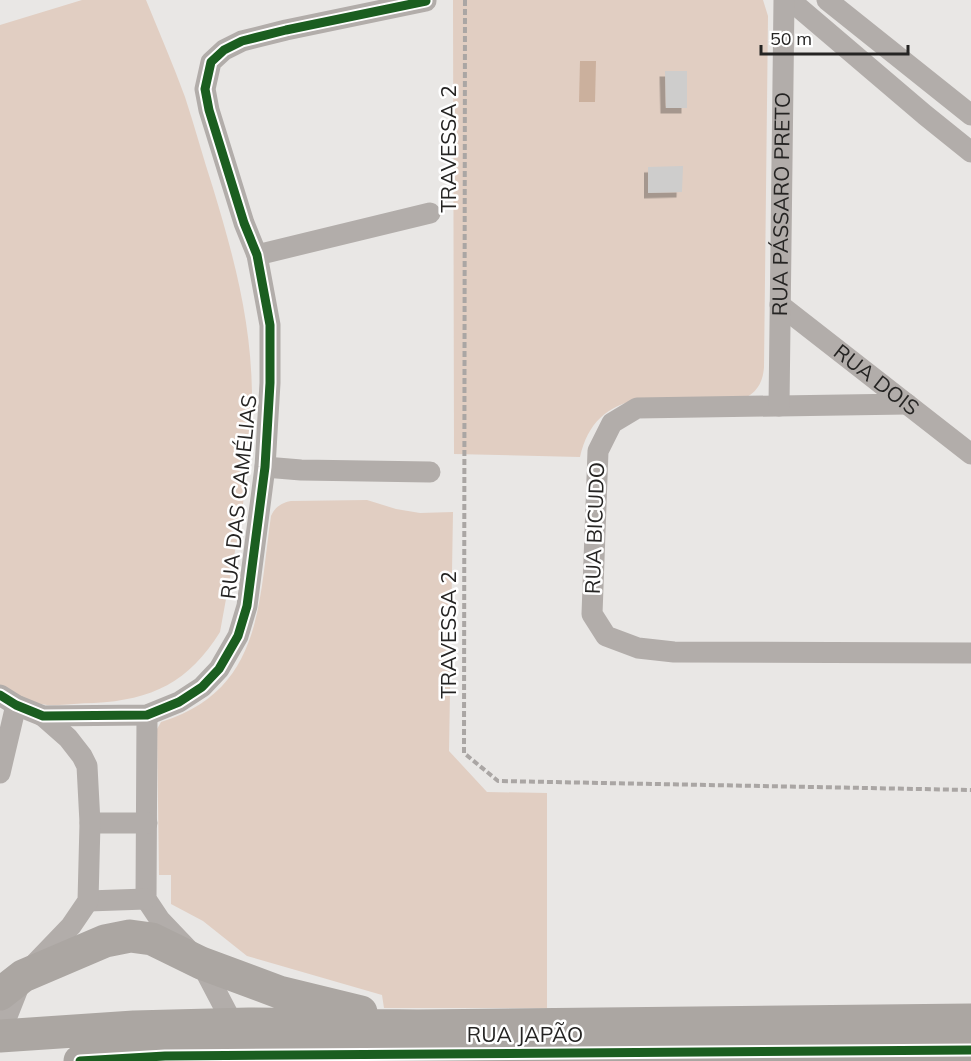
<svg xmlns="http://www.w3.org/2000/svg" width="971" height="1061" viewBox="0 0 971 1061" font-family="Mulish,sans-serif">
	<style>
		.green { fill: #e1cec2 }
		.water { fill: #cbb09d }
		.building { fill: #cecdcc; filter: url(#shadow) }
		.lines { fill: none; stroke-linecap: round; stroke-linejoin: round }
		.path { stroke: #aaa6a4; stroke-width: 4; stroke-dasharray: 6 3; stroke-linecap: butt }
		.street { stroke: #b2adaa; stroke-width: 21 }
		.primary { stroke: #aba6a2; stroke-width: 33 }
		.cycleway-casing { stroke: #fff; stroke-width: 13 }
		.cycleway { stroke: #1b5e20; stroke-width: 9 }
		.labels { text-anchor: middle; stroke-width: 5; stroke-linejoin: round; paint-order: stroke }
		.street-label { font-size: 21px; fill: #252423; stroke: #fff }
	</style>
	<defs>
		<filter id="shadow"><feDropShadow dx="-5.5" dy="5.5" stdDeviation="0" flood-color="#0004"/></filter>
	</defs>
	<rect width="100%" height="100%" fill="#e9e7e5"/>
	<path class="green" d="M82,0h64c13,32 27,64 39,97 10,30 18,61 28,91 21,69 38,133 39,205 1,80 -18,160 -32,239 -31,50 -68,68 -126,71 -15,0 -32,3 -47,2 -16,-2 -32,-12 -47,-19v-661z
		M453,0h310l5,16 -4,351c-1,13 -5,23 -17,30l-107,2c-34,7 -52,24 -60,58l-126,-3z
		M367,500l29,9 24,4 33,-1 -4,239 38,41 60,1v215h-163l-2,-13 -135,-39 -44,-35 -32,-17v-29h-12l-2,-146 4,-7c102,-32 97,-118 110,-206 4,-9 10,-13 20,-15z"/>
	<path class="water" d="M580,61h16l-1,41h-16z"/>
	<path class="building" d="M665,71h22v37h-21z
		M683,166l-1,26 -34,1v-26z"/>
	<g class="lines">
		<path class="path" d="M465,0l-1,753 34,28 473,9"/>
		<g class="street">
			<path d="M790,0l135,115 46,37"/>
			<path d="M827,0l144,115"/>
			<path d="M257,255l173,-42"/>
			<path id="s1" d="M780,305l191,149"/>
			<path d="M907,404l-270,4 -25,15 -14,28 -6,163 14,22 32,12 36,4 297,1"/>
			<path id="s2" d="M779,406l5,-406"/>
			<path d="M265,467l36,3 129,2"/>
			<path d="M0,695l16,10 27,11 104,-1 32,-13 23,-15 17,-18 19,-33 9,-30 18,-139 5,-84v-58l-13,-70 -13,-32 -35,-113 -4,-21 6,-27 13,-12 18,-9 44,-11 140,-29"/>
			<path d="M147,715l-1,184 14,21 41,43 32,61"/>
			<path d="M0,773l16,-68"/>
			<path d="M90,823h57"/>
			<path d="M88,901l58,-2"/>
			<path d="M0,1034l23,-58 48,-50 17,-25 2,-78 -3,-57 -5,-10 -14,-18 -25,-22"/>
		</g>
		<path class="primary" d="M0,994l23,-18 82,-35 25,-5 22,3 49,24 78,29 82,20
			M0,1036l134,-9 115,-3 169,2 553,-6
			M80,1061l85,-5 806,-6"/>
		<defs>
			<path id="cycleway" d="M0,695l16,10 27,11 104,-1 32,-13 23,-15 17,-18 19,-33 9,-30 18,-139 5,-84v-58l-13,-70 -13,-32 -35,-113 -4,-21 6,-27 13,-12 18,-9 44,-11 140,-29
				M80,1061l85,-5 806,-6"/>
		</defs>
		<use href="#cycleway" class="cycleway-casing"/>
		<use href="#cycleway" class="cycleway"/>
	</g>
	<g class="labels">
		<g class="street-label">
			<text transform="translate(449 149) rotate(-90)" y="7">TRAVESSA 2</text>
			<text dy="7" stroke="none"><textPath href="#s2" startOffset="202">RUA PÁSSARO PRETO</textPath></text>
			<text dy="7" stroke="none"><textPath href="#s1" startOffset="122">RUA DOIS</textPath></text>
			<text transform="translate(239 497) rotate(-84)" y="7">RUA DAS CAMÉLIAS</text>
			<text transform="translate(595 528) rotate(-88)" y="7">RUA BICUDO</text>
			<text transform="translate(449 635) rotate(-90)" y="7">TRAVESSA 2</text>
			<text x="525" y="1042">RUA JAPÃO</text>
		</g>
	</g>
	<path d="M761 45v9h147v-9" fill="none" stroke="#252423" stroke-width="3"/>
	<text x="770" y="45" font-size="18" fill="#252423" stroke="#ffffff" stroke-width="4.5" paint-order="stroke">50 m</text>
</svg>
